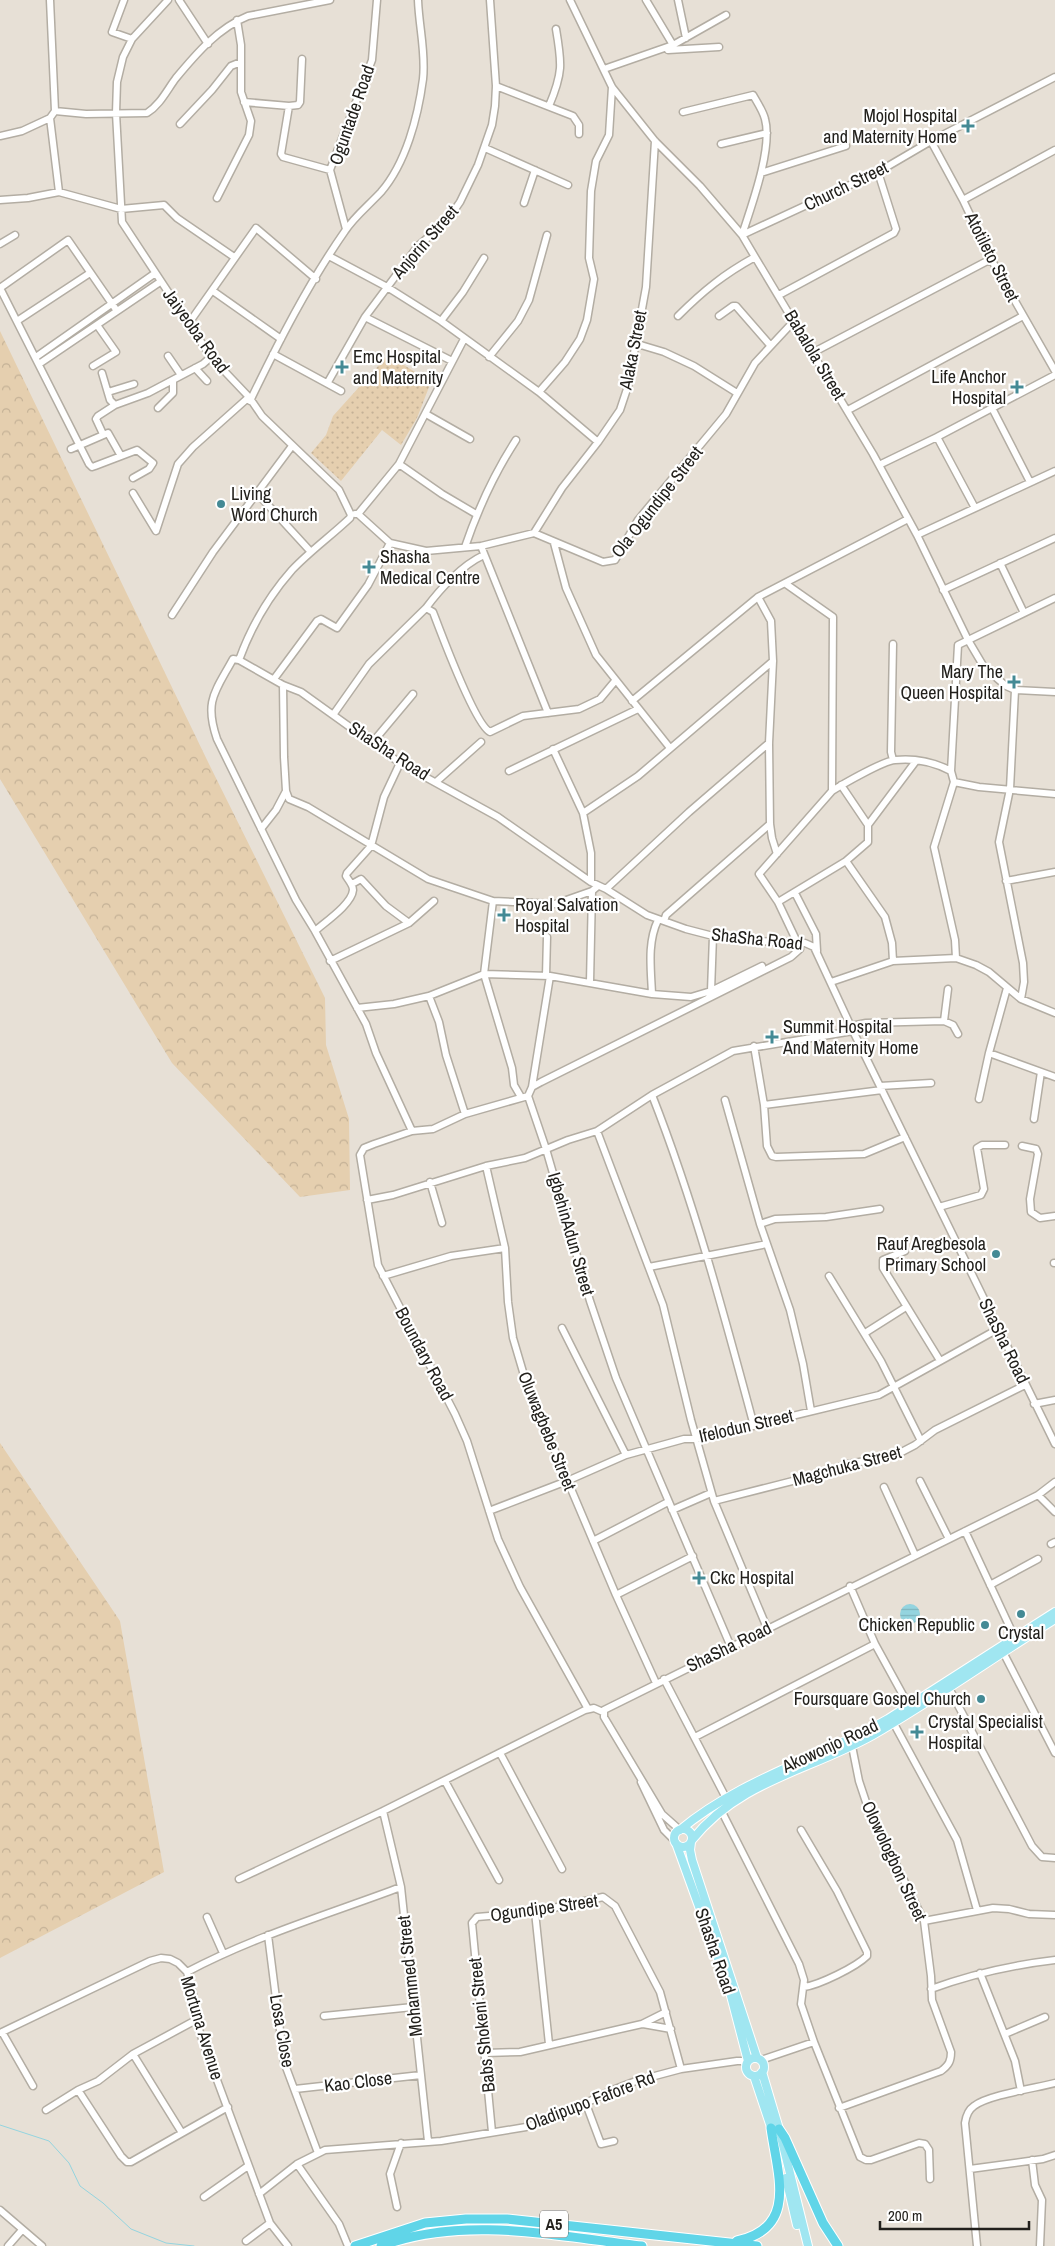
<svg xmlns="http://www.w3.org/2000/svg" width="1055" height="2246" viewBox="0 0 1055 2246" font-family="'Archivo Narrow',sans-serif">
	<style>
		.forest { fill: url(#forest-crowns) }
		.park { fill: url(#park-dots) }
		.water { fill: url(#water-rules) }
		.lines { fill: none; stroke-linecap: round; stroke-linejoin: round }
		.stream { stroke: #94d4df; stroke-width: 1 }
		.minor-casing { stroke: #b3ada3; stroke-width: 9 }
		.major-casing { stroke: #fff; stroke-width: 10 }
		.highway-casing { stroke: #fff; stroke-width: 11 }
		.minor { stroke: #fff; stroke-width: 6 }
		.major { stroke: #a0e6f1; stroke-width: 8 }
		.highway { stroke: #60d5e8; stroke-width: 9 }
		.poi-dot { fill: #448a95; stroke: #fff; stroke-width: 2 }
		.labels { text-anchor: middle; stroke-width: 4.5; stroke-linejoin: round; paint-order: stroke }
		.shield { fill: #fff; stroke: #646360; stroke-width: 1 }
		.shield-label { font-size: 16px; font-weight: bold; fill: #22201c }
		.street-label { font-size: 18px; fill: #22201c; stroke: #fff }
		.poi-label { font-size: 18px; fill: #22201c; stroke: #fff; text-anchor: start }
	</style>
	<defs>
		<pattern id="forest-crowns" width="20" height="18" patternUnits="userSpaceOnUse" patternTransform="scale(1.25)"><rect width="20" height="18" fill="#e5cfaf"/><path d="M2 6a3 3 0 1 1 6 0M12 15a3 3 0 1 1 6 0" fill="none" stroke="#c4b196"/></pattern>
		<pattern id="park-dots" width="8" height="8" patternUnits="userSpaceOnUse" patternTransform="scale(1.25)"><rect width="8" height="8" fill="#e5cfaf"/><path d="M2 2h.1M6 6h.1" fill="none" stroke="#c4b196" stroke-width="1.8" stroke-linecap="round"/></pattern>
		<pattern id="water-rules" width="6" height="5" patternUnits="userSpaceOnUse" patternTransform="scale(1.25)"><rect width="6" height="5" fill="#94d4df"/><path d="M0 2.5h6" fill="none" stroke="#7fb6bf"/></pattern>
	</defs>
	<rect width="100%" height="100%" fill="#e7e0d6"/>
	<path class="forest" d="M0,331l208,431 117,236 1,47 23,74 1,71 -50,7 -128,-134 -172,-284z
		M0,1443l120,178 44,251 -164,86z"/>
	<path class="park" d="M388,355l43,27 -14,36 -16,27 -19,-15 -41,51 -30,-28 15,-18 7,-19z"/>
	<path class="water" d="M900 1614a10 10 0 1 1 20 0a10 10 0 1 1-20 0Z"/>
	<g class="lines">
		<path class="stream" d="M0,2125l49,16 20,22 11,23 23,17 28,26 35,14 28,3"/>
		<defs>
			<path id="minor" d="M50,0l5,111
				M124,0l-12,32 20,7
				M168,0l-36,39 -9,18 -6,25 -1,31 6,109 89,135 38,40 13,19 77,74 12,25
				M179,0l29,44
				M570,0l42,87 43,54 45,45 42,49 13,22 118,197 44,81 51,105 16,27 22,19 9,4 40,2
				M646,0l27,45
				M678,0l8,38
				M668,50l51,-3
				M604,69l69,-24 53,-30
				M496,86l77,30 6,9v9
				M244,102l45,4 9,-1 2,-3 2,-43
				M289,106l-8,48 2,3 47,13
				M549,106c14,-33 13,-42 7,-77
				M683,112l70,-17c4,7 10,16 12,24 8,29 -14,88 -23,116
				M180,124l32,-34 19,-24 10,-4
				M0,136l22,-5 28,-13
				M931,141l32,59 28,59 64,112
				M721,144l46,-11
				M485,148l83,37
				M761,173l85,-27
				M59,192l-9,-74 5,-7 31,3 61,-1c13,-8 20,-23 29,-35 20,-24 42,-50 72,-62l82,-16
				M217,198l32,-63 2,-14 -10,-29v-47l-4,-25
				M0,200l28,-2 31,-6 62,17 43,-4 13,13 57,39
				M963,200l92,-50
				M524,203l11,-33
				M346,229l-16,-59 42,-110 5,-60
				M742,235l136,-63 53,-31 124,-64
				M0,244l15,-9
				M329,256l58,31 54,34 98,71 59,50
				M0,288l89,176 3,3 3,-1 42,-16 16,13 -4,6 -16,9
				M0,288l68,-48 49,71
				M213,291l68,48
				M779,295l115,-62 2,-4 -18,-57
				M678,316c25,-25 46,-42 77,-59
				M719,316l14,-10h3l34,39
				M365,317l87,44
				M17,321l73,-48
				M441,321l22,-29 21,-34
				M189,323l67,-95 60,51
				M634,343l30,9 30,14 43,27
				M814,352l177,-93
				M273,354l68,37
				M168,356l13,19
				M36,357l118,-83
				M489,357l29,-36 11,-21 18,-65
				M39,364l121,-82
				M93,366l23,-14 -19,-27
				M195,368l12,13
				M102,373l8,27 5,5 33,-12 55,-29 8,-7
				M328,382l37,-65 53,-71 28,-24 14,-20 18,-37 14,-40 3,-19 1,-20 -6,-86
				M108,392l26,-8
				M539,392l26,-30 15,-23 7,-19 7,-41 -5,-21 2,-67 5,-30 13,-26 3,-48
				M250,401c28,-58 58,-117 95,-170 9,-14 24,-26 36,-39 25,-29 37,-75 42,-113 3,-26 -4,-52 -5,-79
				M158,408l15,-15v-13
				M992,408l38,74
				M848,410l175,-94
				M426,414l44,25
				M103,434l-7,-15 2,-3 17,-11
				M937,437l38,71
				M71,449l37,-16 13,23
				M399,464l43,30 34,20
				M879,465l58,-28 118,-62
				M133,493l23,38 22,-67 15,-17 56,-50
				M257,493l54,59
				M355,514h3l41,-50 65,-125
				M358,514l32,29 36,8 55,-5 53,-13 69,29 12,-2 23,-40 88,-106 29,-51 39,-42
				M351,515l-1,3c-19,18 -40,33 -58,52 -23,26 -41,57 -53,90l44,25 18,7 99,71 98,54 93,65 15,7 41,26 39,14 27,7 45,5 47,2 9,4 39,84 202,413
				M534,533l28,-45 36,-46 22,-32 8,-24 18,-99 9,-146
				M917,535l138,-64
				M554,543l12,45 30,67 74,93
				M481,546l67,167
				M465,547c13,-38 29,-73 51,-107
				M1000,563l24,50
				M786,584l47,33 -1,174
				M943,590l112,-52
				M758,597l13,24 2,40 -4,82 1,81 2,14 5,16
				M426,608c14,-19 36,-43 58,-53
				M172,615l41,-63 79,-106
				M893,644l-2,108 2,8
				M239,660l-6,-1c-18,33 -29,42 -16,80l79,161 19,31 51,93 10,29 36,78
				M274,679l43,-58 4,-2 16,9 31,-43 22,-42
				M283,685l1,72 2,34 3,8 19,8 120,72 65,22 62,3 37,-13 6,-5
				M1015,690l-5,99 -11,53 24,121 1,19 -3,17
				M632,701l126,-104 150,-78
				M333,715l36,-51 57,-56 7,4c8,21 42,113 57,120l33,-16 56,-7 21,-10 15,-18
				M372,743l41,-49
				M553,749l30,64 8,40v29
				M509,771l129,-62
				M951,771l7,-126 97,-47
				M436,782l45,-40
				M954,782l-20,65 21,93 1,18
				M583,813l55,-37 135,-115
				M868,825l48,-64
				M261,829l15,-19 10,-19
				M846,861l39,56 7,26 1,18
				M1006,881l49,-9
				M352,884l9,-5 25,27 23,17
				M606,889l83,-77 80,-69
				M795,893l21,41 1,17
				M493,901l-9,73 28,94 2,17 7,12
				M778,902l68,-41 22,-19v-17l-27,-40
				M664,921l2,-6 104,-91
				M315,931c10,-9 37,-27 38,-41 0,-5 -4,-9 -7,-14l1,-3 24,-27 13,-49 16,-34
				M797,942l-19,-40 -19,-28 73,-83c11,-7 51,-30 63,-31 19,-2 39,2 56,11l3,11 25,5 76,7
				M330,961l79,-38 25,-22
				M546,976l1,-39
				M590,982l2,-91
				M831,982l62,-21 63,-3 20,7 13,7 32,27 34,14
				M1007,988l-18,65 66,24
				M652,994c-1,-25 -5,-51 6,-74
				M709,994l2,-3 2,-55
				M429,996l10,26 7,33 19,59
				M357,1008l37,-4 35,-8 55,-22 66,2 102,18 39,3 20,-6 51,-25
				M944,1021l4,-32
				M851,1026l15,-3 78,-2 9,4 5,9
				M754,1046l10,59 3,41 5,10 4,1 88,-3 41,-17
				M880,1086l51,-3
				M532,1087l18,-111
				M652,1095c42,107 72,219 102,331
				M528,1096l-63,18 -32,15 -21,2 -38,13 -10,4 -4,7 18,110 77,149 12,27 31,98 22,48 68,122
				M979,1099l10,-46
				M725,1100l35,124 30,86 13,54 8,47
				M764,1105l118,-15
				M1034,1119l7,-47
				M597,1131l66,174 28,115 23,81 53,127
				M1022,1146l14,3 2,5 -8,45 1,13 9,6 15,-2
				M486,1166l19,82 3,54 5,36 18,61 21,45 64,151 40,88
				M430,1182l12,41
				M367,1200l26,-5 93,-29 39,-8 43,-18 29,-9 55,-36 81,-44 120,-20
				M939,1207l42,-12 3,-6 -7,-41 5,-3h23
				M760,1224l15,-5 51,-2 54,-8
				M905,1251l-22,9v8l56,91
				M1054,1263h1
				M649,1267l118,-23
				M383,1276l68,-20 54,-8
				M829,1276l52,85 40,80
				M562,1328l64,127
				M865,1333l41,-26
				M1034,1404l21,-4
				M920,1481l29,58
				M884,1487l31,68
				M1038,1495l17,17
				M714,1501l106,-27 28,-10 46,-8 21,-11 20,-15 90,-45
				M672,1510l39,-17
				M489,1511l78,-30 59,-26 58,-16h13l182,-44 119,-66
				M965,1531l49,105
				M593,1541l75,-39
				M1051,1544l4,-2
				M990,1585l48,-26
				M850,1586l25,58 34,62
				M616,1595l77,-39
				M731,1647l-115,-269 -26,-77 -44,-152 -18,-53 4,-9 9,-5 250,-125 9,-8
				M1003,1652l52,101
				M664,1679l62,119
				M949,1688l83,158 10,11 13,1
				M893,1722l64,118 20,70
				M695,1737l180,-93
				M500,1753l62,116
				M445,1781l54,99
				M641,1782l23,48 11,11
				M721,1810l78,154 5,16 -3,24 13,38 46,115 6,3h5l48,-17 6,1 4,6 1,29
				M383,1811l18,76 27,254
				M680,1830l-18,-16 -58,-97v-7l434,-215 17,-13
				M801,1830l36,61 30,61v4c-11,11 -48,29 -63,31
				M239,1879l144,-68 202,-101 9,-2 9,4
				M535,1912l14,132
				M207,1917l16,36
				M924,1921l69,-13 16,1 20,5 26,1
				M268,1935l16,127 34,91
				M187,1972c68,-36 142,-58 214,-85
				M980,1973l35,88 6,30
				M931,1989c41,-15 81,-24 124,-29
				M324,2016l89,-9
				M643,2024l28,5
				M2,2032l31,54
				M0,2033l150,-72 11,-3 9,1 8,4 9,9 9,34v14l8,25 66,178 18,23
				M1005,2034l40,-17
				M485,2053l35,-1 122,-28 24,-12
				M133,2054l49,79
				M761,2060l53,-18
				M295,2089l126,-14
				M78,2090l43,66 6,6h4l97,-55
				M586,2104l15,40 13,-3
				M839,2108l102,-37c8,-6 10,-10 10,-19l-19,-52 -1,-24 -7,-55 -57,-116 -8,-24 -7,-35
				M46,2110l32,-20 20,-9 35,-27 63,-34
				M492,2132l-20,-209 5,-6 58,-5 68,-15 12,9 45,86 21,77
				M1032,2160l3,25 7,15 -2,46
				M297,2164l42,60 9,22
				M970,2169l73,-10 12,-4
				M259,2194l38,-30 28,-14 116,-9 85,-14 32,-10 52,-26 26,-10 45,-12 56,-8h5l4,3
				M204,2197l44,-31
				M397,2207l-7,-33 11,-31
				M0,2210l42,36
				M246,2241l24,-18
				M8,2246l14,-16
				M977,2246l-12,-123c1,-7 3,-13 9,-17 14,-11 62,-18 81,-23"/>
			<path id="major" d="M674 1838a9 9 0 1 1 18 0a9 9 0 1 1-18 0Z
				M680,1830c61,-51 140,-72 208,-111l167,-107
				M692,1840c48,-60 117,-69 181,-105 62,-36 121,-78 182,-116
				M691,1842l-1,8 2,10 65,198
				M676,1843l54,149 18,69
				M746 2067a9 9 0 1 1 18 0a9 9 0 1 1-18 0Z
				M762,2072l17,57 29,117
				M754,2076l19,57
				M786,2178l11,47"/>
			<path id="highway" d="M779,2129l6,9 38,85 15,23
				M737,2241c62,-13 40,-68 34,-113
				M355,2246l70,-23 41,-4h41l250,27
				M381,2246c83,-31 175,-10 261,0"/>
		</defs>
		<use href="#minor" class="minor-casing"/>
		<use href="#major" class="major-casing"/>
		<use href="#highway" class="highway-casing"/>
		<use href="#minor" class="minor"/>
		<use href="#major" class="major"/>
		<use href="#highway" class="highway"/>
	</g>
	<g class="poi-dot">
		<path d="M965.5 118.5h5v5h5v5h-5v5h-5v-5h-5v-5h5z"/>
		<path d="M339.5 359.5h5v5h5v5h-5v5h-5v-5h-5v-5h5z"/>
		<path d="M1014.5 379.5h5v5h5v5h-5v5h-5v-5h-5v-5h5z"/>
		<circle cx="221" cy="504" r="5"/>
		<path d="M366.5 559.5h5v5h5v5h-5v5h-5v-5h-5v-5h5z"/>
		<path d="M1011.5 674.5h5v5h5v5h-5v5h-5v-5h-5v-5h5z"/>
		<path d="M501.5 907.5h5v5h5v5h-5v5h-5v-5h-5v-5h5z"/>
		<path d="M769.5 1029.5h5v5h5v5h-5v5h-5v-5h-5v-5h5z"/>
		<circle cx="996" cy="1254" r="5"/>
		<path d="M696.5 1570.5h5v5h5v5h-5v5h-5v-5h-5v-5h5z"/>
		<circle cx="1021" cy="1614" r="5"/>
		<circle cx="985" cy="1625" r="5"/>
		<circle cx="981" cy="1699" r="5"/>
		<path d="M914.5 1724.5h5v5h5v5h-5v5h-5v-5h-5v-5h5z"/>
	</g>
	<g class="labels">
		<rect class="shield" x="540" y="2210.5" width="28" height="27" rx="4"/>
		<g class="shield-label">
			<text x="554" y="2230">A5</text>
		</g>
		<g class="street-label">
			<text transform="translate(352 115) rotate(-71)" y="6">Oguntade Road</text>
			<text transform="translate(846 186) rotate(-26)" y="6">Church Street</text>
			<text transform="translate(425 242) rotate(-49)" y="6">Anjorin Street</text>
			<text transform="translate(992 257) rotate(63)" y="6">Atotileto Street</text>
			<text transform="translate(196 331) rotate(54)" y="6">Jaiyeoba Road</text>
			<text transform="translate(633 350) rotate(-79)" y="6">Alaka Street</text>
			<text transform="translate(815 355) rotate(59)" y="6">Babalola Street</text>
			<text transform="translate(657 502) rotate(-52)" y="6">Ola Ogundipe Street</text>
			<text transform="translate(389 751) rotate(33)" y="6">ShaSha Road</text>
			<text transform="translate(757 939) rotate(6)" y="6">ShaSha Road</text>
			<text transform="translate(571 1234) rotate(74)" y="6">IgbehinAdun Street</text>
			<text transform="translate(1004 1341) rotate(64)" y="6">ShaSha Road</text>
			<text transform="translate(424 1354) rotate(62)" y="6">Boundary Road</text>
			<text transform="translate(746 1426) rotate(-13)" y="6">Ifelodun Street</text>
			<text transform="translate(547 1431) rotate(68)" y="6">Oluwagbebe Street</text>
			<text transform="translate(847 1466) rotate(-15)" y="6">Magchuka Street</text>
			<text transform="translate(729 1647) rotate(-26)" y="6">ShaSha Road</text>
			<text transform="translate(830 1746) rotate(-25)" y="6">Akowonjo Road</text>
			<text transform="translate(894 1861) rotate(65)" y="6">Olowologbon Street</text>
			<text transform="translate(544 1908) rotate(-8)" y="6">Ogundipe Street</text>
			<text transform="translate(715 1951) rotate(71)" y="6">Shasha Road</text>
			<text transform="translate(410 1976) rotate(-96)" y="6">Mohammed Street</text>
			<text transform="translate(482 2025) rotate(-96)" y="6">Babs Shokeni Street</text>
			<text transform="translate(202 2028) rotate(73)" y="6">Mortuna Avenue</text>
			<text transform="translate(282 2031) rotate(80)" y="6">Losa Close</text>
			<text transform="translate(358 2082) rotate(-7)" y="6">Kao Close</text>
			<text transform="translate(590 2101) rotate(-21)" y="6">Oladipupo Fafore Rd</text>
		</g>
		<g class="poi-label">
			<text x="957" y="122" text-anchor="end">Mojol Hospital<tspan x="957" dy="21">and Maternity Home</tspan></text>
			<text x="353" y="363">Emc Hospital<tspan x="353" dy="21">and Maternity</tspan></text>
			<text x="1006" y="383" text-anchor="end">Life Anchor<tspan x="1006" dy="21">Hospital</tspan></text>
			<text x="231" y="500">Living<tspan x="231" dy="21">Word Church</tspan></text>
			<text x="380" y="563">Shasha<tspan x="380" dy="21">Medical Centre</tspan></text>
			<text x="1003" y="678" text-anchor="end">Mary The<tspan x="1003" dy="21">Queen Hospital</tspan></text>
			<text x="515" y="911">Royal Salvation<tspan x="515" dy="21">Hospital</tspan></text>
			<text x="783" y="1033">Summit Hospital<tspan x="783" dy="21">And Maternity Home</tspan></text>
			<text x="986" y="1250" text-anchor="end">Rauf Aregbesola<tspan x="986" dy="21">Primary School</tspan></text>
			<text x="710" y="1584">Ckc Hospital</text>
			<text x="975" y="1631" text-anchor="end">Chicken Republic</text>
			<text x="1021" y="1639" text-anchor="middle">Crystal</text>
			<text x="971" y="1705" text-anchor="end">Foursquare Gospel Church</text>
			<text x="928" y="1728">Crystal Specialist<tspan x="928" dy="21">Hospital</tspan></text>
		</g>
	</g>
	<path d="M880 2221v8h149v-8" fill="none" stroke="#22201c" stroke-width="2.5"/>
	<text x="888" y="2221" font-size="15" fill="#22201c" stroke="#ffffff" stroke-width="4" paint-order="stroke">200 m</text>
</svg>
